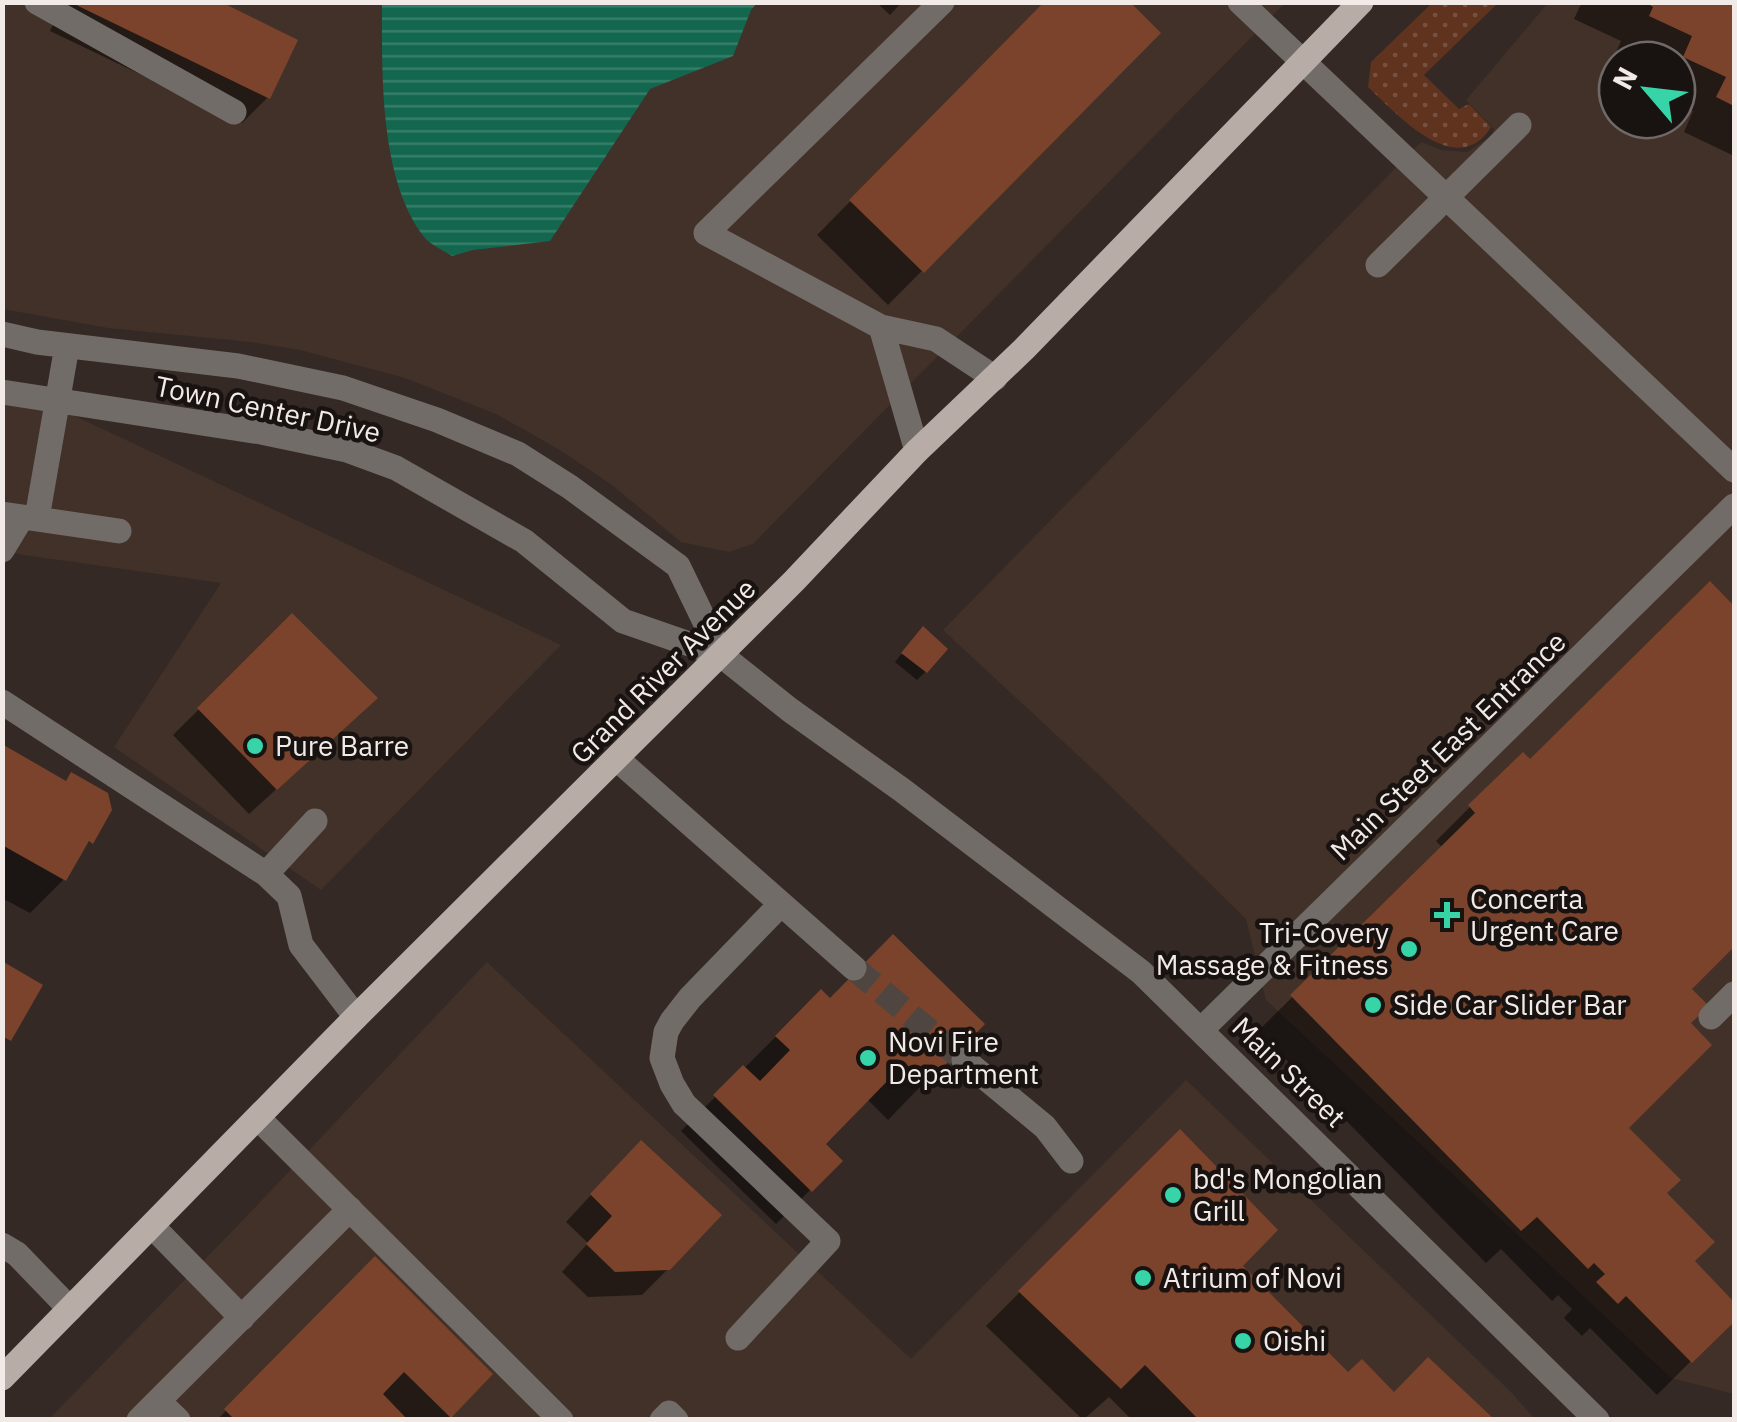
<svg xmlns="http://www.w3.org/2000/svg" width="1737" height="1422" viewBox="0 0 1737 1422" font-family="'IBM Plex Sans',sans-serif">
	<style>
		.built { fill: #423129; fill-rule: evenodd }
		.grass { fill: url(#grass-dots) }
		.water { fill: url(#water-rules) }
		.shadow { fill: #0007 }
		.building { fill: #7b432b }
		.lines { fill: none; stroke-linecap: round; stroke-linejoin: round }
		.minor-tunnel { stroke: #504641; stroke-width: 25; stroke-dasharray: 25 12; stroke-linecap: butt }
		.minor { stroke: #726c69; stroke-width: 25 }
		.major { stroke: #b8aca7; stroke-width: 25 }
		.poi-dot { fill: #36d4a7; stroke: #181311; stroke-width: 4 }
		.labels { text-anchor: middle; stroke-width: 9; stroke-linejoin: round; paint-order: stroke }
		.street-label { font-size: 28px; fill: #f2eae7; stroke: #181311 }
		.poi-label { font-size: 28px; fill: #f2eae7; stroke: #181311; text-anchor: start }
	</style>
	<defs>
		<pattern id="grass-dots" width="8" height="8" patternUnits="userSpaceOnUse" patternTransform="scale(2.5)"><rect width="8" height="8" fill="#60331f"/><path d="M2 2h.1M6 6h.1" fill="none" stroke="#775140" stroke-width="1.8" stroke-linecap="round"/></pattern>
		<pattern id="water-rules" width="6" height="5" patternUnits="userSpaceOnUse" patternTransform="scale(2.5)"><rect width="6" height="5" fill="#13674f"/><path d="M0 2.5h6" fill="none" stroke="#367d68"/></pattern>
	</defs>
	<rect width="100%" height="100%" fill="#342924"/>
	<path class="built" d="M3,3h1282l-532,541 -24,8 -48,-10 -69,-57 -52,-35 -64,-36 -91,-36 -105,-28 -49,-8 -143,-14 -105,-19z
		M1548,3h186v1391l-63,-16 -405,-378 -20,-81 -148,-145 -155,-144 478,-488 20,8 26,2 24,-16 3,-7 -28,-29zM1617,60h60v60h-60z
		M3,382l558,263 -240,245 -207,-143 107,-164 -218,-31z
		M487,962l424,397 275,-279 324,311 25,28 -1487,1 196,-201z"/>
	<path class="grass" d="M1432,3h66l-74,72 35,34 10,-5 22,23c-34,55 -95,-14 -123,-40l3,-25z"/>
	<path class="water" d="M382,3v-1l375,1 -6,7 -18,46 -83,33 -100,152 -77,9 -21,6c-11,-7 -24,-12 -31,-23 -42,-59 -39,-162 -39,-230z"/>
	<path class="shadow" d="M64,2h151l53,95 -26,26 -192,-92z
		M876,2h26l-12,13z
		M1047,2l111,31 -270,272 -71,-70z
		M1582,2h152v154l-50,-24 9,-21 -16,-8v-43h-39l-21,-10 4,-9 -47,-22z
		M1710,585l24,25v334l-45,45 -1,35 -62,104 38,65 28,69 42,43v13l-77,77 -67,-67 -8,8 -18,-18 8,-9 -14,-14 -6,6 -51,-52 -15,14 -228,-232 185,-183 -7,-7 34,-34 60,-44z
		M292,617l56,107 -99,90 -76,-79z
		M915,637l10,35 -8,8 -22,-18z
		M2,747l62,36 7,-8 39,35 -46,69 -34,34 -28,-15z
		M821,992l9,9 151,23 -93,96 -22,-22 -44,46 17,17 -63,63 -95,-93z
		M1180,1132l59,134 109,109 46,20 97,25h-359l-23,-23 -26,23 -97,-94z
		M615,1169l54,99 -27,27 -54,2 -26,-25 26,-29 -22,-21z
		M375,1259l114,115 -43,46h-229z"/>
	<path class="building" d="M70,2h151l77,38 -28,59z
		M1044,2h86l31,31 -237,240 -75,-73z
		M1645,2h89v104l-18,-9 10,-20 -43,-20 9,-21 -43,-20 4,-9z
		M1710,581l24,25v341l-42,42 17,17 -18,17 21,22 -83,83 52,52 -14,13 48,49 -20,19 39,41v20l-42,41 -66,-67 -8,8 -22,-22 9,-8 -11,-11 -6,6 -51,-52 -16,14 -231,-236 185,-182 -7,-8 55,-53 7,7z
		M292,613l86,85 -101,92 -80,-82z
		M923,626l25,23 -21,24 -26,-20z
		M2,744l64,37 5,-9 37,21 4,17 -19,34 -4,-3 -23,40 -64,-36z
		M893,934l92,90 -61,63 -22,-21 -76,78 17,17 -31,31 -99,-97 30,-30 17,16 30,-31 -15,-14 46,-47 9,9z
		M2,961l41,24 -32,56 -9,-5z
		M1180,1129l98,101 -35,36 105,106 14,-13 32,33 34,-35 67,63h-296l-54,-55 -24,24 -103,-98z
		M641,1140l81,75 -52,55 -55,2 -29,-28 26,-28 -22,-22z
		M375,1256l118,118 -42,44 -47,-46 -21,22 25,26h-173l-11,-11z"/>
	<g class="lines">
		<path class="minor-tunnel" d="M854,968l110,92"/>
		<path class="minor" d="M37,2l197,110
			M942,2l-236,231 175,94 55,12 59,39
			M1240,2l494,468
			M1378,265l141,-140
			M881,327l36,124
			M2,334l35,8 201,24 105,22 94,32 81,34 52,33 108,79 43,89
			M2,392l259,40 86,18 49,18 128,73 99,80 98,34 69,55 112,80 239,182 456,448
			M2,514l117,17
			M37,518l30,-172
			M2,550l20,-33
			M2,702l264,172 23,22 12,49 55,72
			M617,759l237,209
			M266,874l49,-53
			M1711,1017l23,-23
			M1202,1029l532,-523
			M964,1060l81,67 26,34
			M258,1118l303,302
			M152,1226l90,92
			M2,1245l15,9 53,55
			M738,1338l90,-97 -144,-137 -12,-20 -10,-26 4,-26 6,-11 18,-23 91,-94
			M158,1401l20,19
			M139,1420l211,-211
			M662,1420l7,-7 7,7"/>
		<path class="major" d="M2,1378l354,-361 438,-436 123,-130 107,-102 337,-347"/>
	</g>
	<g class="poi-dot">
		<circle cx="255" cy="746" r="10"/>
		<path d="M1442 900h10v10h10v10h-10v10h-10v-10h-10v-10h10z"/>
		<circle cx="1409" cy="949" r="10"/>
		<circle cx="1373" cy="1005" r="10"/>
		<circle cx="868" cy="1058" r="10"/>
		<circle cx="1173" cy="1195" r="10"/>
		<circle cx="1143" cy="1278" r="10"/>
		<circle cx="1243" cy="1341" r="10"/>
	</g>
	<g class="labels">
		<g class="street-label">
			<text transform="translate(268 409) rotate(12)" y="10">Town Center Drive</text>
			<text transform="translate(663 671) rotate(-45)" y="10">Grand River Avenue</text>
			<text transform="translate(1448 746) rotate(-44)" y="10">Main Steet East Entrance</text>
			<text transform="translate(1289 1072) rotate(44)" y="10">Main Street</text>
		</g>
		<g class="poi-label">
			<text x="275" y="756">Pure Barre</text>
			<text x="1470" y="909">Concerta<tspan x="1470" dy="32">Urgent Care</tspan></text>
			<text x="1389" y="943" text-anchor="end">Tri-Covery<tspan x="1389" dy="32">Massage &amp; Fitness</tspan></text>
			<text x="1393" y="1015">Side Car Slider Bar</text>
			<text x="888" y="1052">Novi Fire<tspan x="888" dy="32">Department</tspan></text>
			<text x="1193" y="1189">bd's Mongolian<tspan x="1193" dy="32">Grill</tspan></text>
			<text x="1163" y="1288">Atrium of Novi</text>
			<text x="1263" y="1351">Oishi</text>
		</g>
	</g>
	<rect width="1737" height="1422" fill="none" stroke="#f2eae7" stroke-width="10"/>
	<g transform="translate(1647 90) rotate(298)"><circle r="48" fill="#181311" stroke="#6f6967" stroke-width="2.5"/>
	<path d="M0-8L18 38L0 25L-18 38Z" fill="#36d4a7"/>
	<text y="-15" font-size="28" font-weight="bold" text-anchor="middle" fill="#f2eae7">N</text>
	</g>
</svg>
